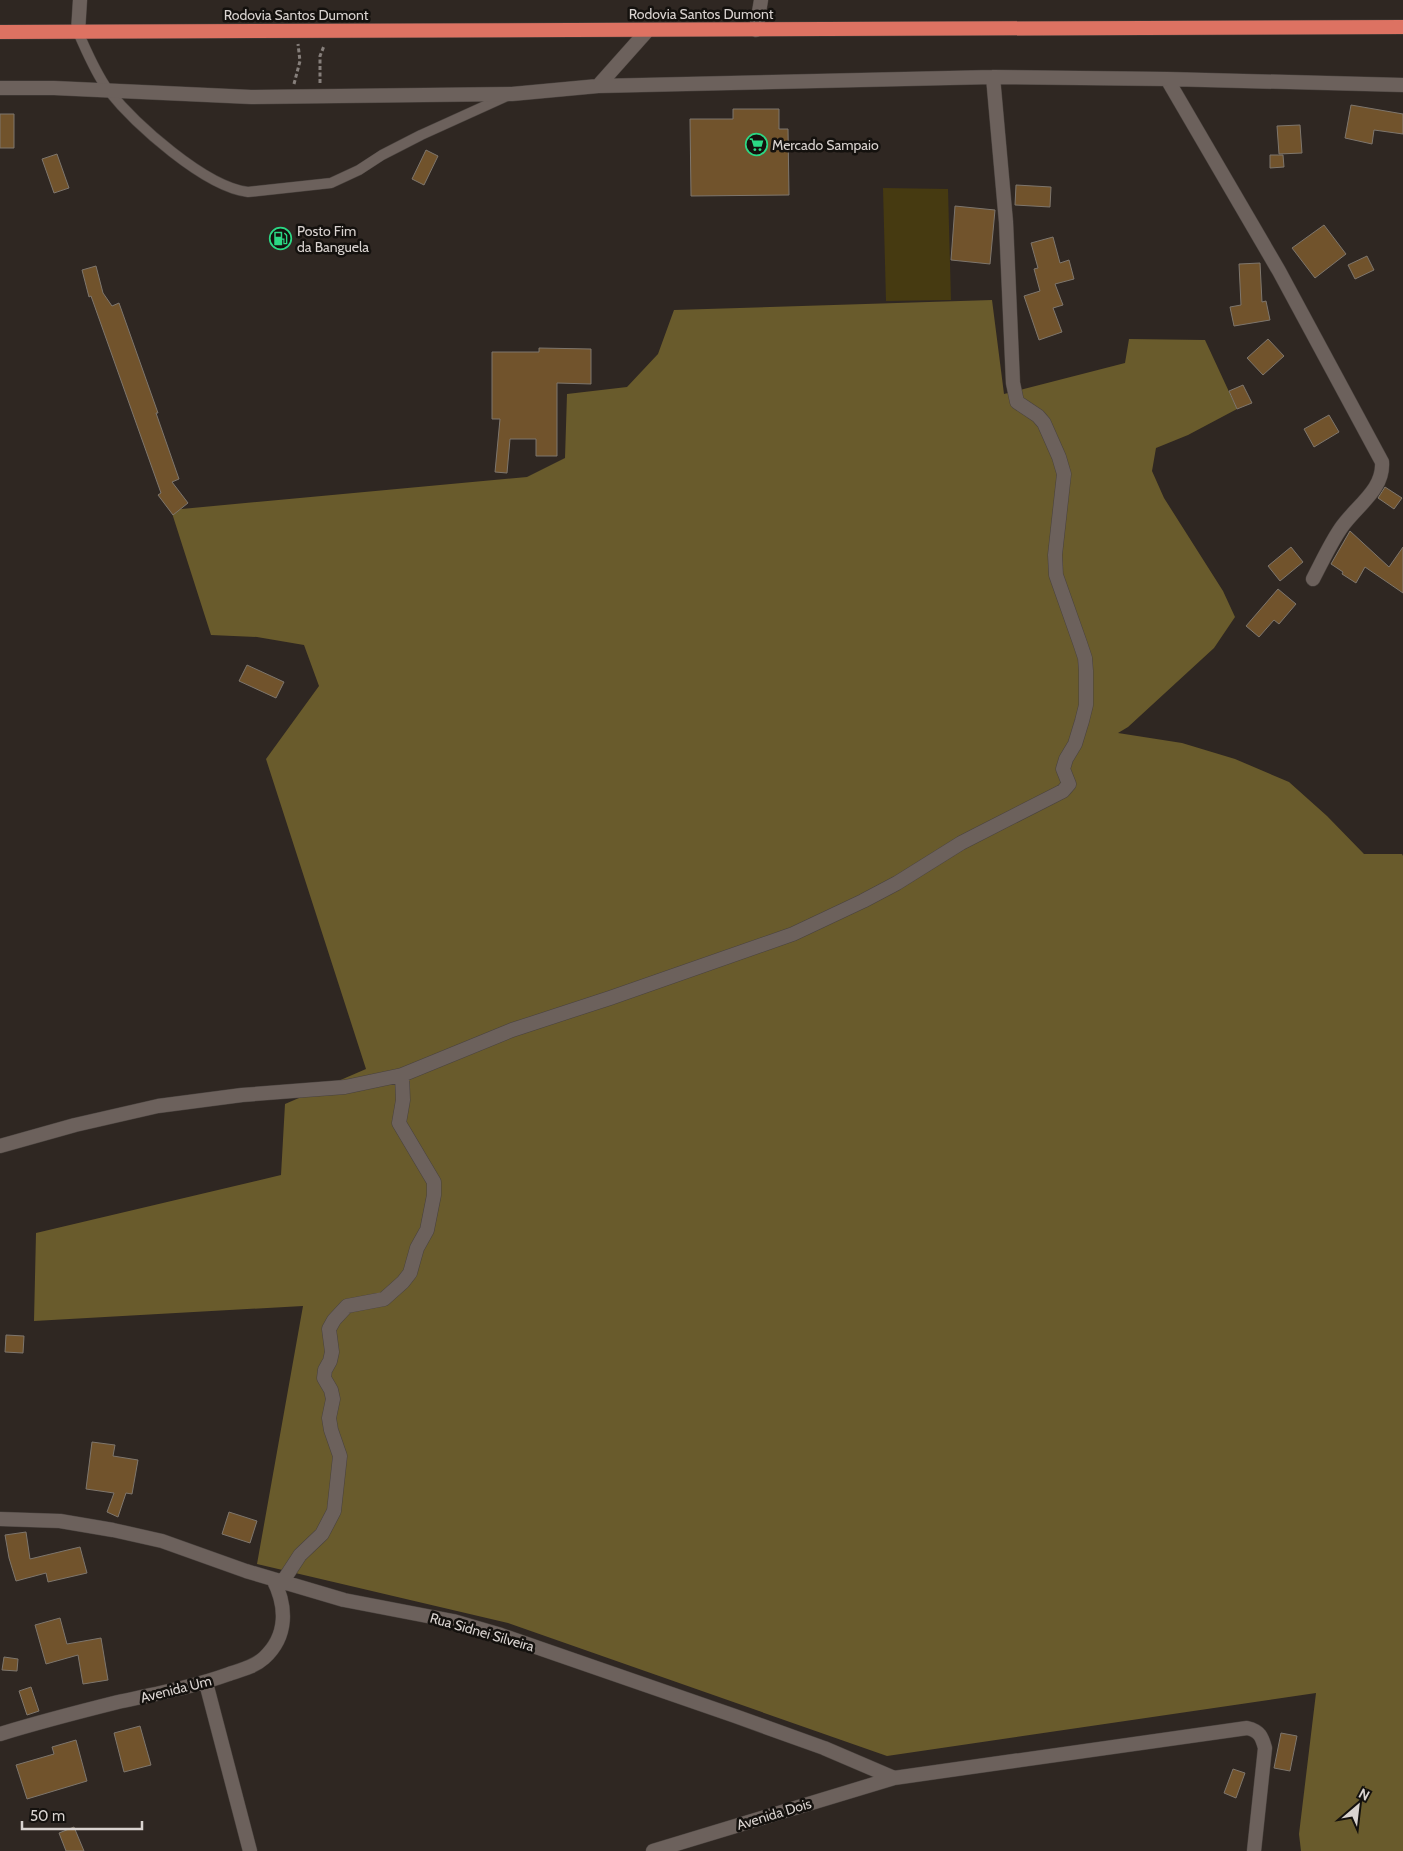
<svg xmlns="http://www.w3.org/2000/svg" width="1403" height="1851" viewBox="0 0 1403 1851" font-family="Cabin,sans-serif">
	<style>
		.green { fill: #463a11 }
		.forest { fill: #695b2c }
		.building { fill: #71532c; stroke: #7e766d }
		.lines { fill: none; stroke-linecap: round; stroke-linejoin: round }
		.service-casing { stroke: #49423e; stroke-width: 11 }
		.minor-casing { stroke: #49423e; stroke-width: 15 }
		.trunk-casing { stroke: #49423e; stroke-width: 15 }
		.path { stroke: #867f7b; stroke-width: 3; stroke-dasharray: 4 2.5; stroke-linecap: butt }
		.service { stroke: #6c615c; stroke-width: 10 }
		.minor { stroke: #6c615c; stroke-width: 14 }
		.trunk { stroke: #dd7262; stroke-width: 14 }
		.labels { text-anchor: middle; stroke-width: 5; stroke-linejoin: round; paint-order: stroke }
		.street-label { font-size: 14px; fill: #d9d3d0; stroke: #14110e }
		.poi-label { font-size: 14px; fill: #d9d3d0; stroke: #14110e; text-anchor: start }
	</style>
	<rect width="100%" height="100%" fill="#2f2722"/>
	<path class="green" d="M883,188l65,1 3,111 -65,1z"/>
	<path class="forest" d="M992,300l12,94 121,-31 4,-24 76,1 32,69 -49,26 -32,13 -4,23 12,27 59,93 12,26 -21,31 -86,79 -10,6 64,10 53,16 54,23 38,34 37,38h38l1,2v995h-102l-2,-17 17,-141 -429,63 -379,-133 -251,-59 46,-258 -269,15 2,-88 245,-58 4,-71 81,-35 -100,-310 53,-73 -15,-41 -47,-8 -46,-2 -40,-125 356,-33 38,-19 2,-64 60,-7 31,-33 16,-44z"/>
	<path class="building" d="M1351,105l52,9v20l-29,-4 -2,14 -27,-6z
		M733,109h46v20h9l1,66 -98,1 -1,-77h43z
		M0,114h14v34h-14z
		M1300,125l2,28 -23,1 -2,-28z
		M426,150l12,6 -14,29 -12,-6z
		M57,154l12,34 -15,5 -12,-34z
		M1270,155h13l1,12 -14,1z
		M1016,185l35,2 -1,20 -35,-2z
		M955,206l40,4 -5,54 -39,-4z
		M1324,225l22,29 -31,24 -23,-30z
		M1053,237l7,26 9,-3 5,19 -19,5 8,21 -10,3 9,24 -23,8 -15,-44 16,-5 -6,-22 4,-1 -7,-25z
		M1367,256l7,14 -19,9 -7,-14z
		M1260,263l2,39 4,-1 4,19 -36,6 -4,-19 11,-2 -2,-41z
		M96,266l7,27 9,13 7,-3 39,110h-2l23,66 -7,3 16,21 -15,12 -15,-20 3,-2 -70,-197 -2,1 -7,-27z
		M1268,339l16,17 -21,19 -16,-17z
		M539,348l52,1v35l-34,-1v73h-21v-17h-26l-3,34 -12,-1 5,-53h-8v-67h47z
		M1243,385l9,18 -15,6 -8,-18z
		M1329,415l10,17 -25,15 -10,-18z
		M1385,487l17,11 -8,11 -16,-11z
		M1350,531l39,36 14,-20v46l-38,-26 -9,16 -14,-9 1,-2 -12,-8z
		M1291,547l12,15 -23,19 -12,-15z
		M1278,589l18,15 -17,20 -5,-4 -15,17 -13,-11z
		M247,665l37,17 -8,16 -37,-17z
		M6,1335l18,1 -1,17 -18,-1z
		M92,1442l23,3 -2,11 25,4 -6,34 -6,-1 -8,24 -11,-5 7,-19 -28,-4z
		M229,1512l28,9 -7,22 -28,-9z
		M26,1532l4,27 50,-12 7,26 -39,9 -2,-9 -30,8 -7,-23 -4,-23z
		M60,1618l7,26 34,-6 7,42 -25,4 -5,-29 -32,9 -11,-39z
		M4,1657l14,2 -1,12 -15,-1z
		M31,1687l8,24 -12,4 -8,-24z
		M140,1726l11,39 -27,7 -10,-39z
		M1281,1733l16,3 -7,35 -16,-3z
		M76,1740l11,41 -60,18 -11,-34 38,-11 -2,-7z
		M1233,1769l12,4 -9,25 -12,-5z
		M74,1827l10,24h-18l-7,-18z"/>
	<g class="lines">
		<defs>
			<path id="service" d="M78,32c9,20 17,40 30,58 27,34 97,97 140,102l83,-9 28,-13 23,-15 39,-20 86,-39"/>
			<path id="minor" d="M756,30l5,-30
				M78,32l2,-32
				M1167,79l112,192 103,191c2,28 -26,44 -41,66 -11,16 -19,34 -28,51
				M598,86l395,-9 174,2 236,6
				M0,88h54l197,9 261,-3 86,-8 49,-55
				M0,1146l75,-21 83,-19 84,-11 103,-8 57,-12 110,-45 98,-32 183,-64 70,-33 34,-18 64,-40 102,-52 6,-7 -6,-15 3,-10 9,-15 7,-23 4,-16v-34l-1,-13 -5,-15 -24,-68 -1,-20 9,-81 -5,-17 -15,-34 -6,-7 -21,-14 -4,-19 -7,-161 -13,-145
				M0,1519l60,2 53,9 49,11 84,30 98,29 109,21 48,14 234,81 89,32 70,30
				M283,1581l17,-26 22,-21 12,-23 6,-55 -9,-26 -2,-12 4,-19 -2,-9 -7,-12 1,-8 5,-9 2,-9 -3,-23 5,-9 13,-14 37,-7 19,-17 7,-9 7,-25 10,-18 7,-35v-13l-35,-59 4,-23 -1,-25
				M206,1683l44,168
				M0,1734c39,-12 78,-22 118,-32 37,-8 75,-15 111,-28 12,-4 25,-7 35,-16 24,-22 23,-52 9,-79
				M653,1851l241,-73 353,-50c13,3 15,9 18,20l-11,103"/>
			<path id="trunk" d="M0,32l1403,-5"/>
		</defs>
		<use href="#service" class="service-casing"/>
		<use href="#minor" class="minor-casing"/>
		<use href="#trunk" class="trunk-casing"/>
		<path class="path" d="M320,83v-27l4,-10
			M294,84l6,-23 -2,-17"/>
		<use href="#service" class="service"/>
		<use href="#minor" class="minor"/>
		<use href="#trunk" class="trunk"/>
	</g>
	<defs>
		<symbol id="supermarket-ring" viewBox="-11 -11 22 22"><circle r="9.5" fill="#14110e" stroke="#2bd884" stroke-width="1.5"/><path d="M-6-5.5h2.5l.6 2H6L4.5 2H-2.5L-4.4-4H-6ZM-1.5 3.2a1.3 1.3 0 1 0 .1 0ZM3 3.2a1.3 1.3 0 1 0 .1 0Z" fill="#2bd884"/></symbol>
		<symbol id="fuel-ring" viewBox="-11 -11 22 22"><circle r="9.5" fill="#14110e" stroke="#2bd884" stroke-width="1.5"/><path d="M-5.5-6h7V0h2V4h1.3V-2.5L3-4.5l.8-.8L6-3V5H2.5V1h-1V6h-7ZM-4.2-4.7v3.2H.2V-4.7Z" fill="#2bd884"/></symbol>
	</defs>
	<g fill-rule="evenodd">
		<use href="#supermarket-ring" x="744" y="132" width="25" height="25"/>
		<use href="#fuel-ring" x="268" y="226" width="25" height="25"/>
	</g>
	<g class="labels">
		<g class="street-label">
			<text x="701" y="19">Rodovia Santos Dumont</text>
			<text x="296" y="20">Rodovia Santos Dumont</text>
			<text transform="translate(482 1632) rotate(16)" y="5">Rua Sidnei Silveira</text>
			<text transform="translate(176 1689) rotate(-14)" y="5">Avenida Um</text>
			<text transform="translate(774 1814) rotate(-17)" y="5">Avenida Dois</text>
		</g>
		<g class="poi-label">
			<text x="772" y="150">Mercado Sampaio</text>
			<text x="297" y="236">Posto Fim<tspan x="297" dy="16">da Banguela</tspan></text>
		</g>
	</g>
	<g transform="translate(1358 1806) rotate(28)" stroke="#14110e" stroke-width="4" paint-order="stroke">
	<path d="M0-4L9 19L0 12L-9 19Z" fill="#d9d3d0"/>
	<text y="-8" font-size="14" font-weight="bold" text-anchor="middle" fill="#d9d3d0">N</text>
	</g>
	<path d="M22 1821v8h120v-8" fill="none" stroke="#d9d3d0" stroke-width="2.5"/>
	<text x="30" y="1821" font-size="15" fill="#d9d3d0" stroke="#14110e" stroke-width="4" paint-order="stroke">50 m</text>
</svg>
